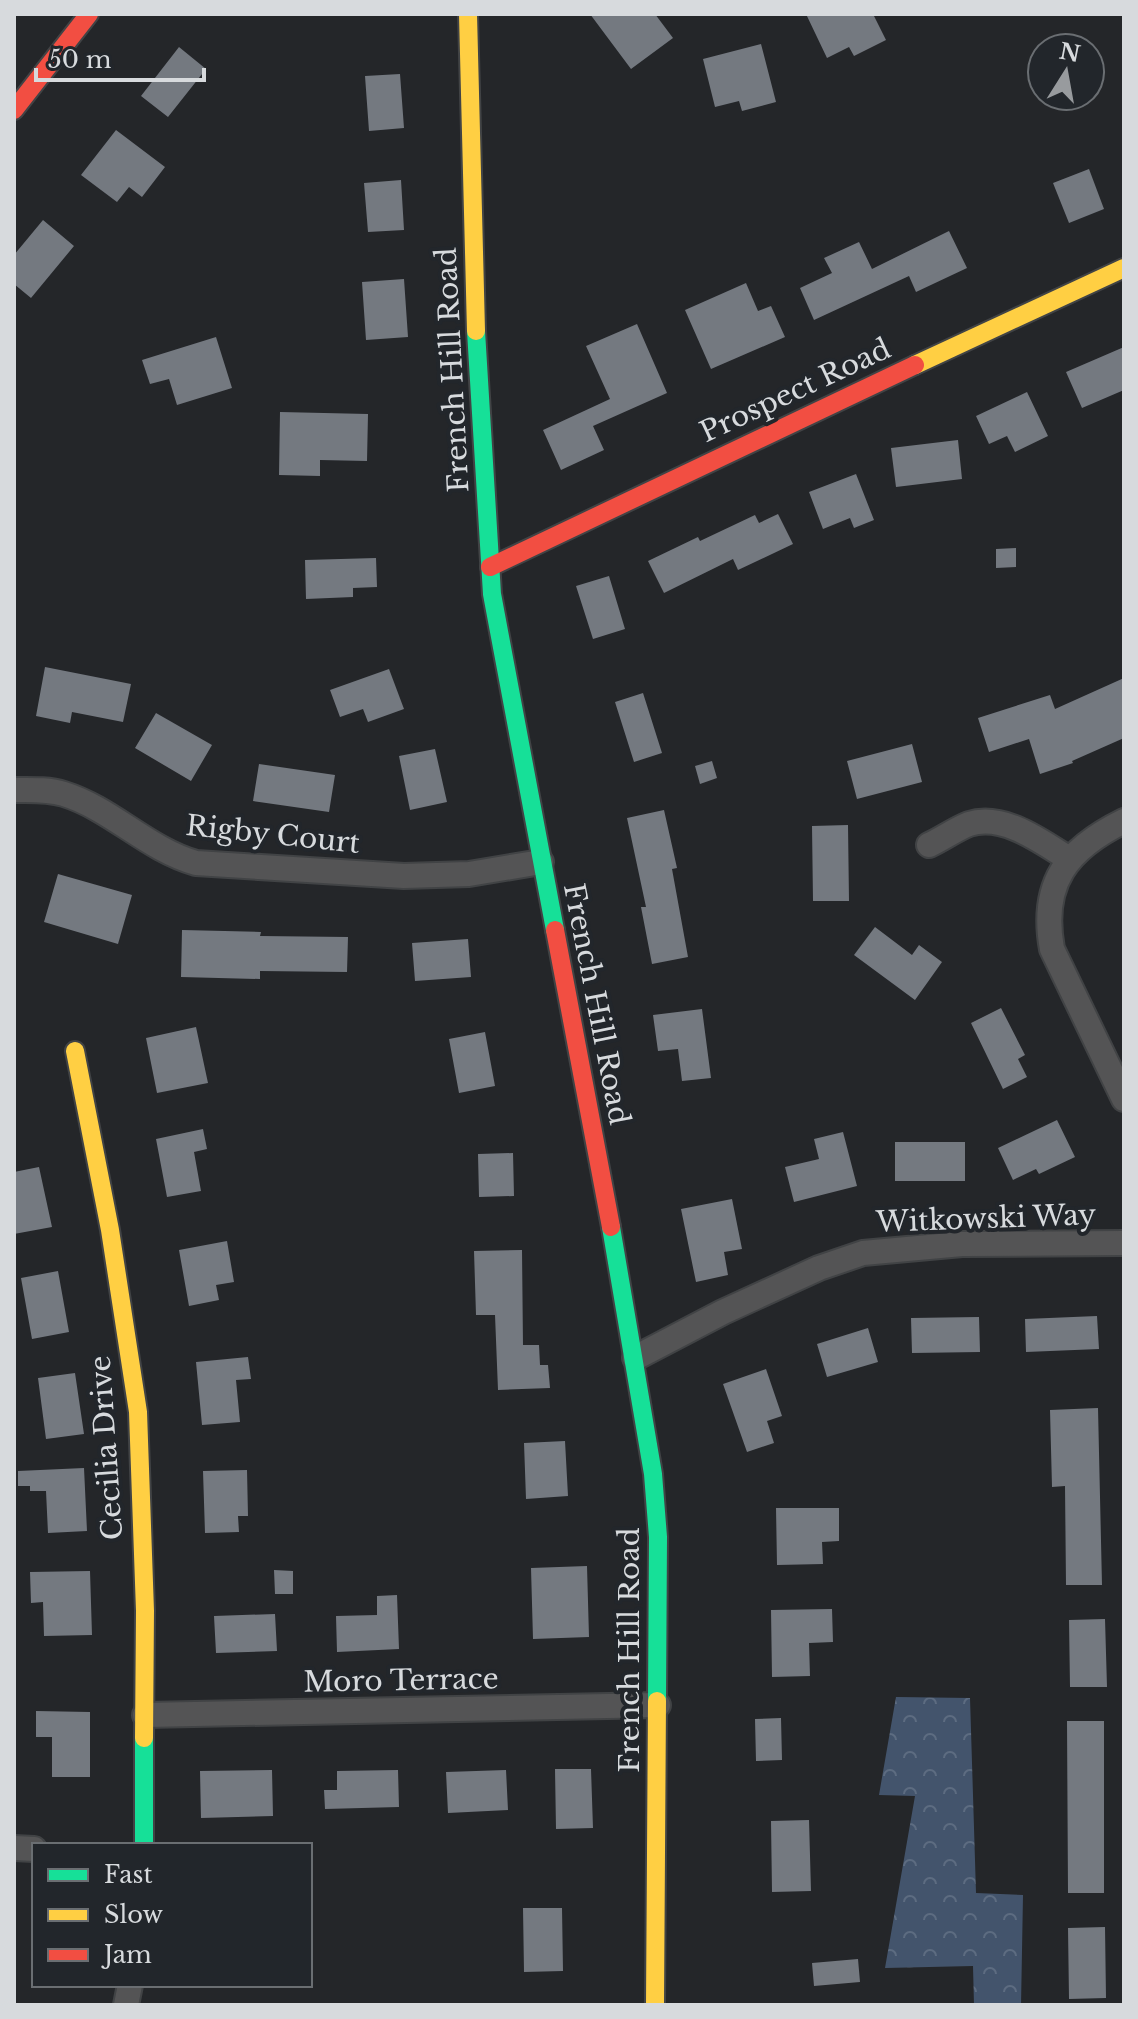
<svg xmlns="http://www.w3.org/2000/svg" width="1138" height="2019" viewBox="0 0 1138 2019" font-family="'Libre Baskerville',serif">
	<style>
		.forest { fill: url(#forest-crowns) }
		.building { fill: #747980 }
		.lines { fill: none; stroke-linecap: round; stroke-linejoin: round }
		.street-casing { stroke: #414345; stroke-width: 28 }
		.fast-casing { stroke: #414345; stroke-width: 22 }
		.slow-casing { stroke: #414345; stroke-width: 22 }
		.jam-casing { stroke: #414345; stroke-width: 22 }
		.street { stroke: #545455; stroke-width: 24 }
		.fast { stroke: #16e098; stroke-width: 18 }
		.slow { stroke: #ffcf43; stroke-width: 18 }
		.jam { stroke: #f24e42; stroke-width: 18 }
		.labels { text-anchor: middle; stroke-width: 8; stroke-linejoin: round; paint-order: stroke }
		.street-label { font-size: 28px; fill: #d7dadd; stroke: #22262b }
	</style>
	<defs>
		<pattern id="forest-crowns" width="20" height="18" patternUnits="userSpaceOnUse" patternTransform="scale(2)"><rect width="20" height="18" fill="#43546c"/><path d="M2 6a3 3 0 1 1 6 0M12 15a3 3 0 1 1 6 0" fill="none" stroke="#5d6c81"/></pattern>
	</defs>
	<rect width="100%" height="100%" fill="#242629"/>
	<path class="forest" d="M896,1697l74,1 6,195 47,2 -2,110h-47l-1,-39 -88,2 30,-172 -36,-1z"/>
	<path class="building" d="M590,14h65l18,24 -42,31z
		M806,14h67l13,26 -32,16 -5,-9 -22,11z
		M761,44l15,58 -34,9 -3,-10 -24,6 -12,-48z
		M179,47l27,22 -38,48 -27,-21z
		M400,74l4,54 -35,3 -4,-55z
		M116,130l49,37 -23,30 -13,-10 -12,15 -36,-27z
		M1089,169l15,40 -35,14 -16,-40z
		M401,180l3,50 -36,2 -4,-49z
		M43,220l31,26 -43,52 -17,-14v-29z
		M949,231l18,37 -51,24 -7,-16 -95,44 -14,-32 32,-15 -8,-15 35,-16 13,27z
		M404,279l4,58 -42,3 -4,-58z
		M746,283l12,28 13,-5 14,31 -74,32 -26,-59z
		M637,324l30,69 -74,33 11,24 -43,20 -18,-40 67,-31 -24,-53z
		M216,337l16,51 -55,17 -8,-26 -19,5 -8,-24z
		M1124,347v43l-42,18 -16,-36z
		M1027,392l21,44 -33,16 -8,-16 -18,8 -13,-28z
		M280,412l88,2 -1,47 -47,-1v16l-41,-1z
		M958,440l4,39 -66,8 -5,-39z
		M856,474l18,46 -20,8 -4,-10 -27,11 -14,-37z
		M778,514l15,30 -55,26 -5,-11 -69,34 -16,-32 50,-24 2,4 55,-26 4,8z
		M1016,548v19l-20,1v-19z
		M376,558l1,29 -24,1v9l-47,2 -1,-39z
		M609,576l16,53 -32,10 -17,-53z
		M45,667l86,17 -8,38 -51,-10 -2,11 -34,-7z
		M389,669l15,40 -36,13 -5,-13 -23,8 -10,-27z
		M1124,678v60l-52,23 1,2 -33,11 -11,-35 -40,13 -11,-34 72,-23 5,14z
		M643,693l19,60 -28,9 -19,-60z
		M156,713l56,32 -21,36 -56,-33z
		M912,744l10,38 -65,17 -10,-38z
		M435,749l12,53 -37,8 -11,-54z
		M712,761l5,17 -17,6 -5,-18z
		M259,764l76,11 -6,37 -76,-11z
		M664,810l13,58 -5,1 16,88 -36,7 -11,-57h5l-19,-89z
		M848,825l1,76h-36l-1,-75z
		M58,874l74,21 -14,49 -74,-22z
		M875,927l37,28 7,-10 23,17 -27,38 -61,-45z
		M182,930l79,2 -1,4 88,1 -1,35 -87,-1v8l-79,-2z
		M468,939l3,38 -56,4 -3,-38z
		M1001,1008l24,47 -7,4 9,18 -24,12 -32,-66z
		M702,1009l9,69 -29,3 -4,-32 -20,2 -5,-36z
		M196,1027l12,56 -51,10 -11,-55z
		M485,1032l10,54 -36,7 -10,-54z
		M1057,1120l18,37 -36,17 -3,-5 -23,11 -15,-32z
		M203,1129l4,20 -13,3 7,39 -34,6 -11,-58z
		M843,1132l14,54 -63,16 -9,-35 34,-8 -5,-20z
		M895,1142h70v39h-70z
		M513,1153l1,43 -35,1 -1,-43z
		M39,1167l13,60 -38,7v-62z
		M732,1199l10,50 -18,3 4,23 -32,7 -15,-73z
		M227,1241l7,41 -18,3 3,15 -30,6 -10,-56z
		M522,1250l1,95h16l1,20h8l2,23 -52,2 -3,-75h-19l-2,-64z
		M58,1271l11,61 -37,7 -11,-61z
		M1097,1316l2,33 -73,3 -1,-33z
		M979,1317l1,35 -68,1 -1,-35z
		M868,1328l10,34 -51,15 -10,-33z
		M248,1357l3,22 -15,1 4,42 -38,3 -6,-63z
		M766,1369l16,47 -15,5 7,22 -27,9 -24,-68z
		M75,1373l9,61 -38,5 -8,-61z
		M1098,1408l4,177h-36l-1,-99 -13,1 -2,-77z
		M565,1441l3,55 -42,3 -2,-56z
		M84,1468l3,63 -39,2 -2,-42h-16v-5h-12v-15z
		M247,1470l1,46h-10l1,16 -34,1 -2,-62z
		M776,1508h63v33l-17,1 1,22 -46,1z
		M587,1566l2,71 -56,2 -2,-71z
		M274,1570l19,1v23h-18z
		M90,1571l2,64 -48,1 -1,-34 -12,1 -1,-31z
		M397,1595l2,54 -62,3 -1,-36 41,-1v-19z
		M832,1609l1,33 -24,1 1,33 -38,1 -1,-67z
		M275,1614l2,37 -61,2 -2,-37z
		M1105,1619l2,68h-37l-1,-67z
		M36,1711l54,1v65h-38v-40h-16z
		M781,1718l1,42 -26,1 -1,-42z
		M1067,1721h37v172h-36z
		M555,1769h36l2,59 -37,1z
		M272,1770l1,46 -72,2 -1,-47z
		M398,1770l1,37 -74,2 -1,-19h13v-19z
		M506,1770l2,40 -60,3 -2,-41z
		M809,1820l2,71 -39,1 -1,-71z
		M523,1908h39l1,63 -39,1z
		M1105,1927l1,71 -37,1 -1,-71z
		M858,1959l2,23 -46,4 -2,-23z"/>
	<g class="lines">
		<defs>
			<path id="street" d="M14,790c16,0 34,-1 50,4 48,15 83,55 132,69l208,13 65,-2 72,-12
				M1124,821c-57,28 -84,62 -72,128l72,150
				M929,845c13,-6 27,-16 40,-21 35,-11 73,18 100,35
				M635,1358l88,-46 96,-44 44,-15 99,-9 162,-1
				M145,1715l513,-10
				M14,1848l20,1
				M126,2005l4,-20"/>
			<path id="fast" d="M476,331l16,263 63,336
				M611,1227l42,247 5,63 -1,164
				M144,1845v-107"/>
			<path id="slow" d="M468,14l8,317
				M915,365l209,-97
				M75,1051l35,179 28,182 7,199 -1,127
				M655,2005l2,-304"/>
			<path id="jam" d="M14,110l75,-96
				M490,567l425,-202
				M555,930l56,297"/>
		</defs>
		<use href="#street" class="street-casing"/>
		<use href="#fast" class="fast-casing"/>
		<use href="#slow" class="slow-casing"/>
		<use href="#jam" class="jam-casing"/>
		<use href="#street" class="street"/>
		<use href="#fast" class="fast"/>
		<use href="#slow" class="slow"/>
		<use href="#jam" class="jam"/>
	</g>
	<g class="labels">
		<g class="street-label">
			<text transform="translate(452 370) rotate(-93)" y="10">French Hill Road</text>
			<text transform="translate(795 390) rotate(-25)" y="10">Prospect Road</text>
			<text transform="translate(273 834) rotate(6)" y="10">Rigby Court</text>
			<text transform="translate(597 1004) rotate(79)" y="10">French Hill Road</text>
			<text transform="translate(986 1218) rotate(-2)" y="10">Witkowski Way</text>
			<text transform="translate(106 1448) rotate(-94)" y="10">Cecilia Drive</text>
			<text transform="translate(629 1650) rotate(-90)" y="10">French Hill Road</text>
			<text transform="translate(401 1680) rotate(-1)" y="10">Moro Terrace</text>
		</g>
	</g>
	<rect width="1138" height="2019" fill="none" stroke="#d7dadd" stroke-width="32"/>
	<rect x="32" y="1843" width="280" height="144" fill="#22262b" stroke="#6a6e72" stroke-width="2"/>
	<rect x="48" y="1869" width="40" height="12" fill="#16e098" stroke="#6a6e72" stroke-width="2"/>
	<text x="104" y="1883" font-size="24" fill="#d7dadd">Fast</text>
	<rect x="48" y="1909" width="40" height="12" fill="#ffcf43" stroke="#6a6e72" stroke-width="2"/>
	<text x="104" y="1923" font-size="24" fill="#d7dadd">Slow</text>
	<rect x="48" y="1949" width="40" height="12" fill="#f24e42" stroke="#6a6e72" stroke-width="2"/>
	<text x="104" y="1963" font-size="24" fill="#d7dadd">Jam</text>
	<g transform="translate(1066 72) rotate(11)"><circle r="38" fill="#22262b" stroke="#6a6e72" stroke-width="2"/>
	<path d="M0-6L14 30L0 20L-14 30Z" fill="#989b9e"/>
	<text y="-12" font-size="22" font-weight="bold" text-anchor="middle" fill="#d7dadd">N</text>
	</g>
	<path d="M36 68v12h168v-12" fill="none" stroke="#d7dadd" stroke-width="4"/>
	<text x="48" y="68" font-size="24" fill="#d7dadd" stroke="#22262b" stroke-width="6" paint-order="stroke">50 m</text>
</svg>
